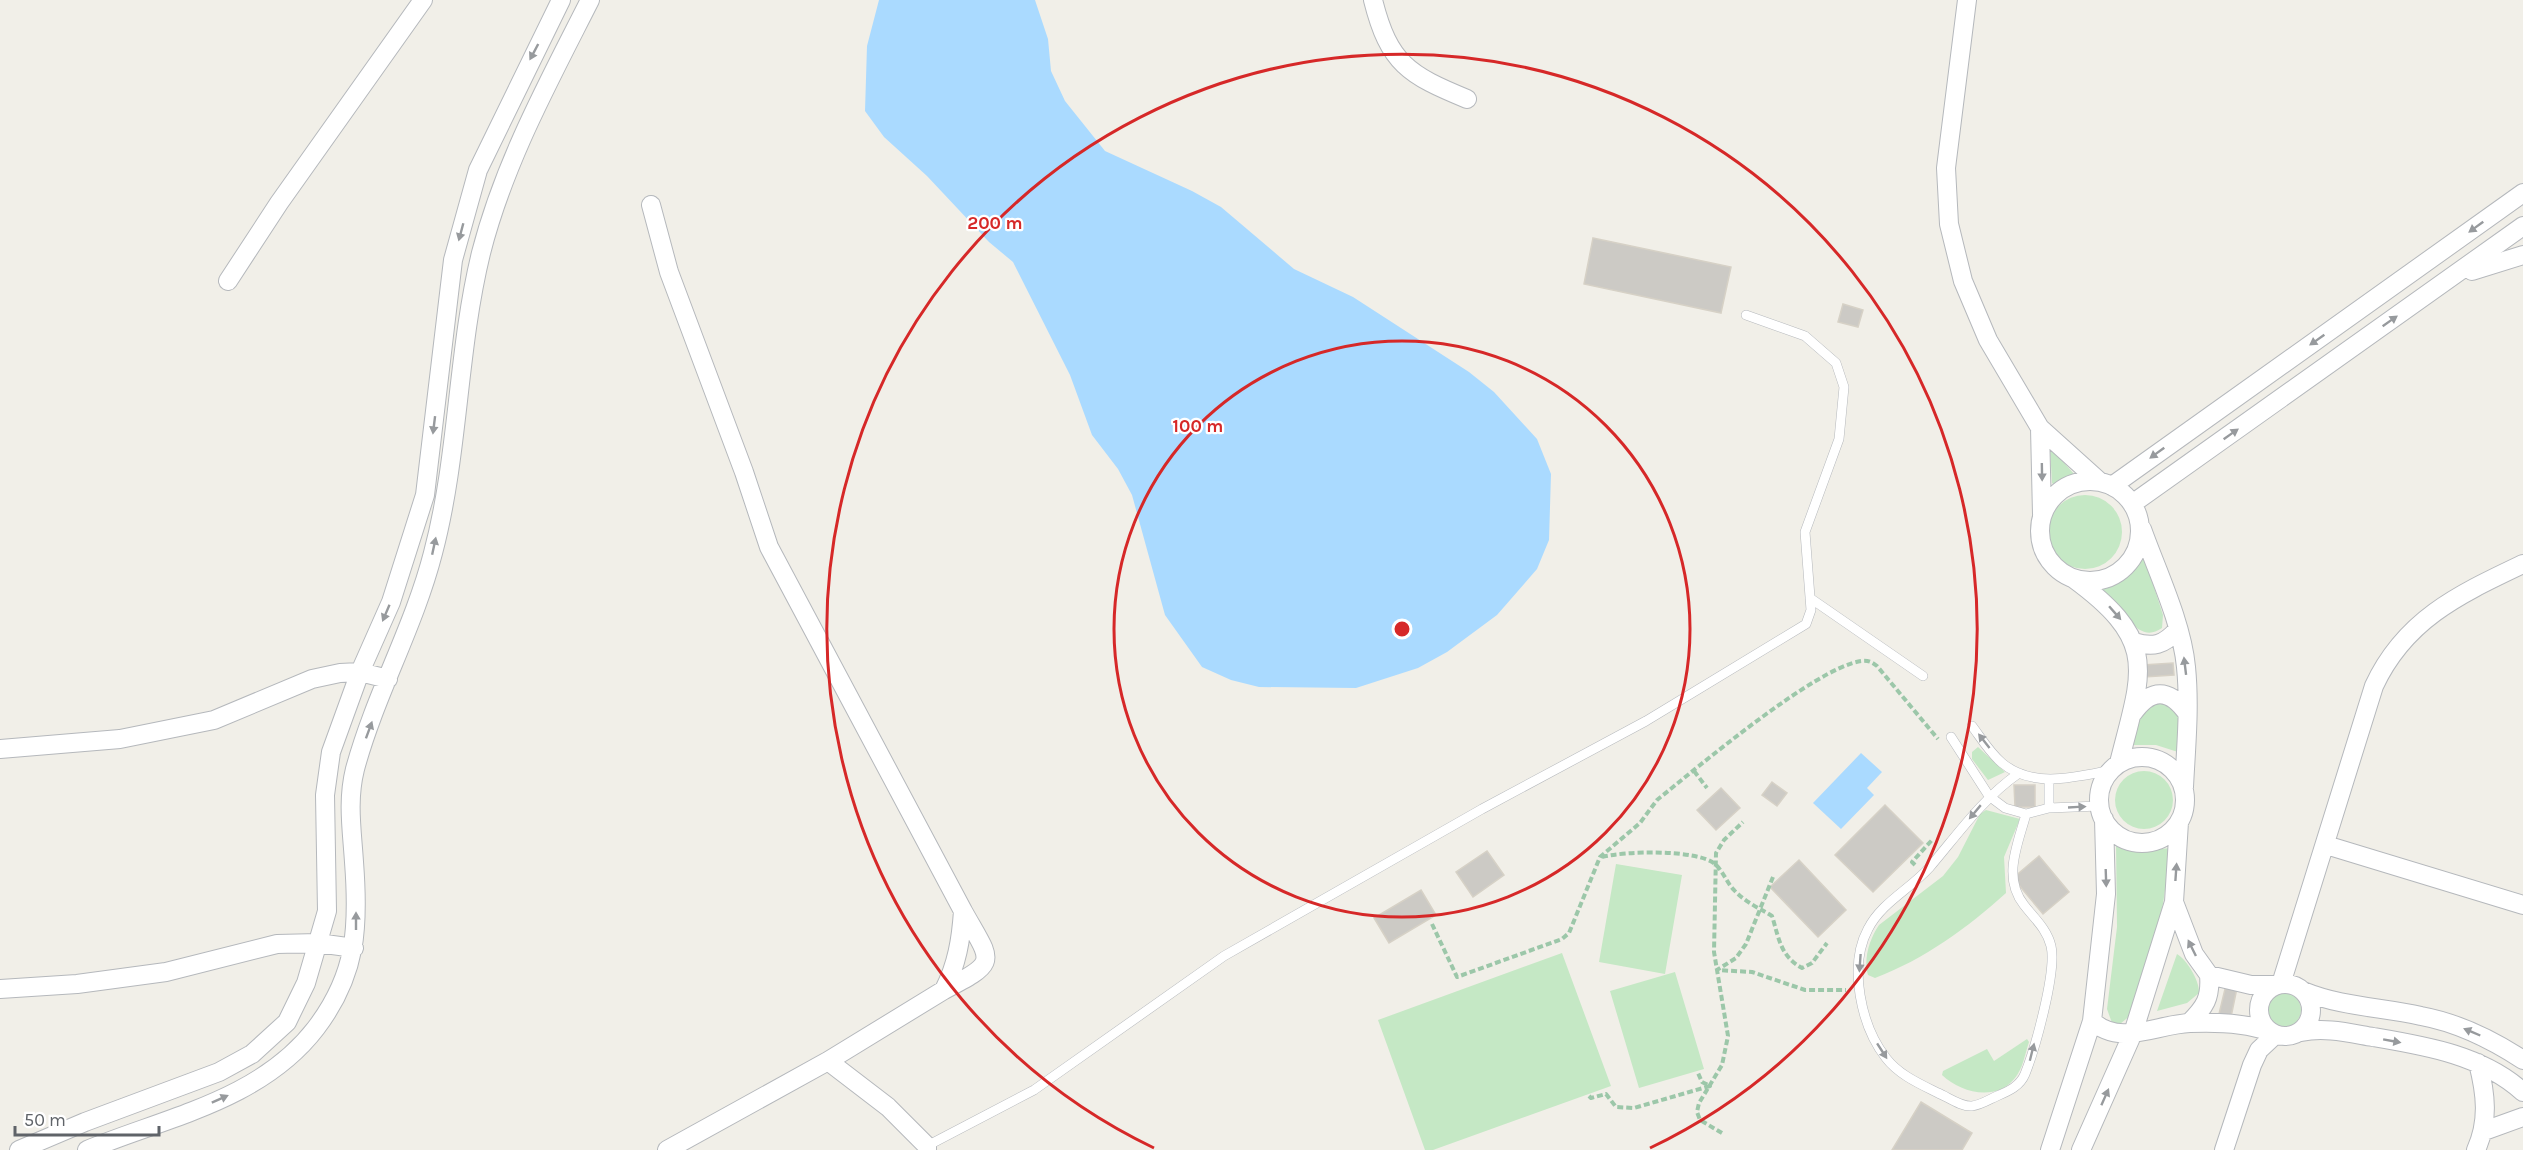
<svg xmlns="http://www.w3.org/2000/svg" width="2523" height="1150" viewBox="0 0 2523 1150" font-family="Karla,sans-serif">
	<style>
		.green { fill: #c5e8c5 }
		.water { fill: #aadaff }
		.building { fill: #cccac5; stroke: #d6d1c6; stroke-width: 1.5 }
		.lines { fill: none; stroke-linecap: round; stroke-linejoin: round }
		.service-casing { stroke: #b5b8bc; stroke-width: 10 }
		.minor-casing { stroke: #b5b8bc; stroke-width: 20 }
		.path { stroke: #9cc7a9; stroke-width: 4; stroke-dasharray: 6 3; stroke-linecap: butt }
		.service { stroke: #fff; stroke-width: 9 }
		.minor { stroke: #fff; stroke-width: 18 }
		.oneway { fill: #979a9d }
		.ring { fill: none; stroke: #d62828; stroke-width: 3 }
		.centre { fill: #d62828; stroke: #fff; stroke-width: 3 }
		.ring-label { font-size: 18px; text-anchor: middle; font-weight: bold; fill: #d62828; stroke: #fff; stroke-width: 4.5; stroke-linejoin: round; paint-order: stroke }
	</style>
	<rect width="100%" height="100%" fill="#f1efe8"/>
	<path class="green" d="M2050,447l25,28 -2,4 -17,7 -4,-3z
		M2048 532a37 37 0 1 1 74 0a37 37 0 1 1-74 0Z
		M2144,556l19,59 -1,13c-9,6 -15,6 -24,1l-36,-40 30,-17z
		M2152,703h16l10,11 3,39 -25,-8h-29l15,-33z
		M1978,747l27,25 -17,8 -16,-21v-7z
		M2115 800a29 29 0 1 1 58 0a29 29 0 1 1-58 0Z
		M1986,810l34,9 -16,38 2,36c-39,35 -81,66 -131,85l-7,-3c-5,-16 2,-37 11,-50l64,-49 15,-19 22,-43z
		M2116,844l20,7 35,-3 -8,56 -11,43 -21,68 -11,9 -8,-1 -5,-14 10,-82z
		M1616,864l66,11 -17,99 -66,-12z
		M1562,953l49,133 -178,64h-8l-47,-130z
		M2177,954c10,6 23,27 22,39l-12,10 -30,8z
		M1675,972l29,97 -65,19 -29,-97z
		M2267 1010a17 17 0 1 1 34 0a17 17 0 1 1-34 0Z
		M2027,1039l2,3c-4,12 -6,26 -14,36 -19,24 -54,15 -73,-3l1,-4 44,-22 7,12z"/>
	<path class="water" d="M879,0h156l13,39 3,32 14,30 40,50 87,40 29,16 73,62 59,28 116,75 25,20 43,47 14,35 -2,66 -12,29 -40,46 -50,37 -29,16 -62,20 -97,-1 -28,-7 -29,-13 -37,-52 -33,-120 -14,-26 -26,-34 -22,-60 -57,-113 -24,-20 -62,-66 -43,-39 -19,-26 2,-65z
		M1861,753l21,19 -15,16 7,7 -33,34 -28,-26z"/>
	<path class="building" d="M1593,238l138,29 -10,46 -137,-29z
		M1843,304l20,6 -5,17 -20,-5z
		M2173,663l1,12 -30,2 -1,-12z
		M1772,782l15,11 -10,13 -15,-11z
		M2014,785h21v22h-20z
		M1721,788l19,20 -24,22 -19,-20z
		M1885,805l38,38 -50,49 -38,-37z
		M1487,851l17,24 -31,22 -17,-25z
		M2039,856l30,36 -26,22 -30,-36z
		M1799,860l47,50 -28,27 -48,-50z
		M1421,890l15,25 -47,28 -15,-25z
		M2226,985l11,3 -6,29 -12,-3z
		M1921,1102l51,31 -10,17h-70z"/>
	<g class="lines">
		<defs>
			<path id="service" d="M1810,598l113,78
				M1972,726c9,12 18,27 30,37 31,26 74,14 109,7
				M1951,737l38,59 16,12 21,6 23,-6 50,-2
				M2019,773c-37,26 -61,61 -90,95 -19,21 -48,35 -61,61 -20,37 -7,97 18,129 13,17 34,26 52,35 10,4 23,14 34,13 9,-1 18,-7 25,-10 12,-5 23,-10 28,-22 10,-25 32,-103 26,-128 -4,-17 -17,-28 -27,-41 -22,-28 -6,-61 2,-91
				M2049,780v28
				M927,1146l107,-56 190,-134 258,-147 164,-88 160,-97 5,-14 -6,-78 34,-93 5,-52 -8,-24 -31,-27 -59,-21"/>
			<path id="minor" d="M1373,0c16,64 36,75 94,99
				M1967,0l-21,168 3,56 14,57 25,59 52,88 60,54
				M651,205l18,67 75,200 25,75 194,364
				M2472,271l51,-16
				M228,281l51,-78 144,-203
				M2040,428l2,86
				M2040 531a50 50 0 1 1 100 0a50 50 0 1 1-100 0Z
				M2112,486l411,-293
				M2132,504l391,-278
				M2142,529c15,42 40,94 44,138 4,40 0,80 -2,120
				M2074,579c86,63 68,92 45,184
				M2134,642c19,6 30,3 43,-12
				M2133,713c18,-25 36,-25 54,0
				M0,749l120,-10 94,-19 98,-41 28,-6 20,-1 28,7
				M2099 800a43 43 0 1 1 86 0a43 43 0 1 1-86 0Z
				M2326,845l197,60
				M2174,902l20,52 15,21 42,10h25
				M963,911c29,52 37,50 -19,79 13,-26 17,-50 19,-79z
				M2259 1010a26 26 0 1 1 52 0a26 26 0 1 1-52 0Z
				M2281,984l93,-298c31,-67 86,-92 149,-122
				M0,989l77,-5 89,-12 111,-28 41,-1 36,5
				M2303,991c39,16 78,16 118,25 38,7 70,23 102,44
				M2092,1021c28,26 65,3 98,2 24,-1 55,0 78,8
				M2189,1023c16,-16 22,-25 20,-48
				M2301,1032c24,-5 48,1 72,5 53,9 109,18 150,55
				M828,1061l60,46 39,39v4
				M2484,1131l39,-14
				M19,1150l66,-28 134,-50 33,-18 35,-32 19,-39 21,-72 -2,-116 6,-43 29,-80 31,-70 34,-107 28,-235 25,-90 83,-170
				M87,1150c80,-33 174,-50 229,-122 41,-54 43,-101 38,-166 -2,-32 -7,-61 1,-93 20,-74 59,-142 78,-216 26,-98 24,-202 48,-300 23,-90 67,-170 109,-253
				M667,1150l161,-89 116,-71
				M2050,1150l42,-129 14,-127 -2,-75
				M2081,1150l52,-117 41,-131 5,-80
				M2224,1150l28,-85 7,-15 16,-15
				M2476,1150c13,-29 10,-56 2,-87"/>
		</defs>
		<use href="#service" class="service-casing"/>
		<use href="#minor" class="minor-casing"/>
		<path class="path" d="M1694,771l13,17
			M1602,857c23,-6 95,-8 113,7 8,7 12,19 19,26 11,12 25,18 38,26 7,22 8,40 30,52l10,-5 15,-20
			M1915,865l-3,-3 20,-22
			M1773,877l-27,67 -10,14 -19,12 35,2 53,18h41
			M1432,924l25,53 105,-38 7,-6 31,-76 40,-34 17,-23c41,-33 158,-132 204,-139 7,-1 11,1 16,5l61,73
			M1589,1096l2,2 15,-4 10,13 18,1 76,-22 -8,-4 -4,-9
			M1722,1133l-22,-13 -3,-8 2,-9 23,-38 6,-29 -14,-84 2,-99 8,-13 19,-18"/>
		<use href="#service" class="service"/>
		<use href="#minor" class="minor"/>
	</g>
	<defs><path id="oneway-solid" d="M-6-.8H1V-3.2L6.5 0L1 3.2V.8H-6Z" transform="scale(1.5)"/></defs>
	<g class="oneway">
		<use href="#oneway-solid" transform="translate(534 52) rotate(118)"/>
		<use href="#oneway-solid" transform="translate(2476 227) rotate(144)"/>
		<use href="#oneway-solid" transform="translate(461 232) rotate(105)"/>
		<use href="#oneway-solid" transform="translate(2390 321) rotate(-35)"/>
		<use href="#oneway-solid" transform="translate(2317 340) rotate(145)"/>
		<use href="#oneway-solid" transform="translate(434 425) rotate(97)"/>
		<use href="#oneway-solid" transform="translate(2231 434) rotate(-35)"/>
		<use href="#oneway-solid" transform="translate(2157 453) rotate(144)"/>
		<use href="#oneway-solid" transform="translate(2042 472) rotate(89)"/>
		<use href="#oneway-solid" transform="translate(434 546) rotate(-78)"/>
		<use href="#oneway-solid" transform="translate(386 613) rotate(113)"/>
		<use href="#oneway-solid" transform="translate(2115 613) rotate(49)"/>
		<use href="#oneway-solid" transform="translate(2185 666) rotate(-97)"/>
		<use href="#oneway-solid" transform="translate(369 730) rotate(-70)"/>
		<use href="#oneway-solid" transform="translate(1984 741) rotate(-128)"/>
		<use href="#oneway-solid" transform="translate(2077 807) rotate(-3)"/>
		<use href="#oneway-solid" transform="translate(1975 812) rotate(130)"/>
		<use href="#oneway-solid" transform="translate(2176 872) rotate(-86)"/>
		<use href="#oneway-solid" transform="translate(2106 878) rotate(88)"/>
		<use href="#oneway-solid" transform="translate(356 921) rotate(-90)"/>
		<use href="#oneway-solid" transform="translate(2192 948) rotate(-116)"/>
		<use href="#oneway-solid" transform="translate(1860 963) rotate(94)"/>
		<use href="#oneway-solid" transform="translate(2472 1032) rotate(-157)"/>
		<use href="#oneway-solid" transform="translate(2392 1041) rotate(10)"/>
		<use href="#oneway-solid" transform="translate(1882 1051) rotate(57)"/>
		<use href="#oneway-solid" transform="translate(2032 1052) rotate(-76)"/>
		<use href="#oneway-solid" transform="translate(2105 1097) rotate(-66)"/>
		<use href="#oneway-solid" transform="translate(220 1099) rotate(-24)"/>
	</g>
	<g class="ring">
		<circle cx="1402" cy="629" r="288"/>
		<path d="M1154 1148A575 575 0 1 1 1650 1148"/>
	</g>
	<circle cx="1402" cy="629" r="9" class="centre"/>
	<g class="ring-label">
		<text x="995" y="229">200 m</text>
		<text x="1198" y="432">100 m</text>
	</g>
	<path d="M15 1126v9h144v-9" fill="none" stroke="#5f6368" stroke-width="3"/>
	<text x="24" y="1126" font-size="18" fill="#5f6368" stroke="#ffffff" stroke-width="4.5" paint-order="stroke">50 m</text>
</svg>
